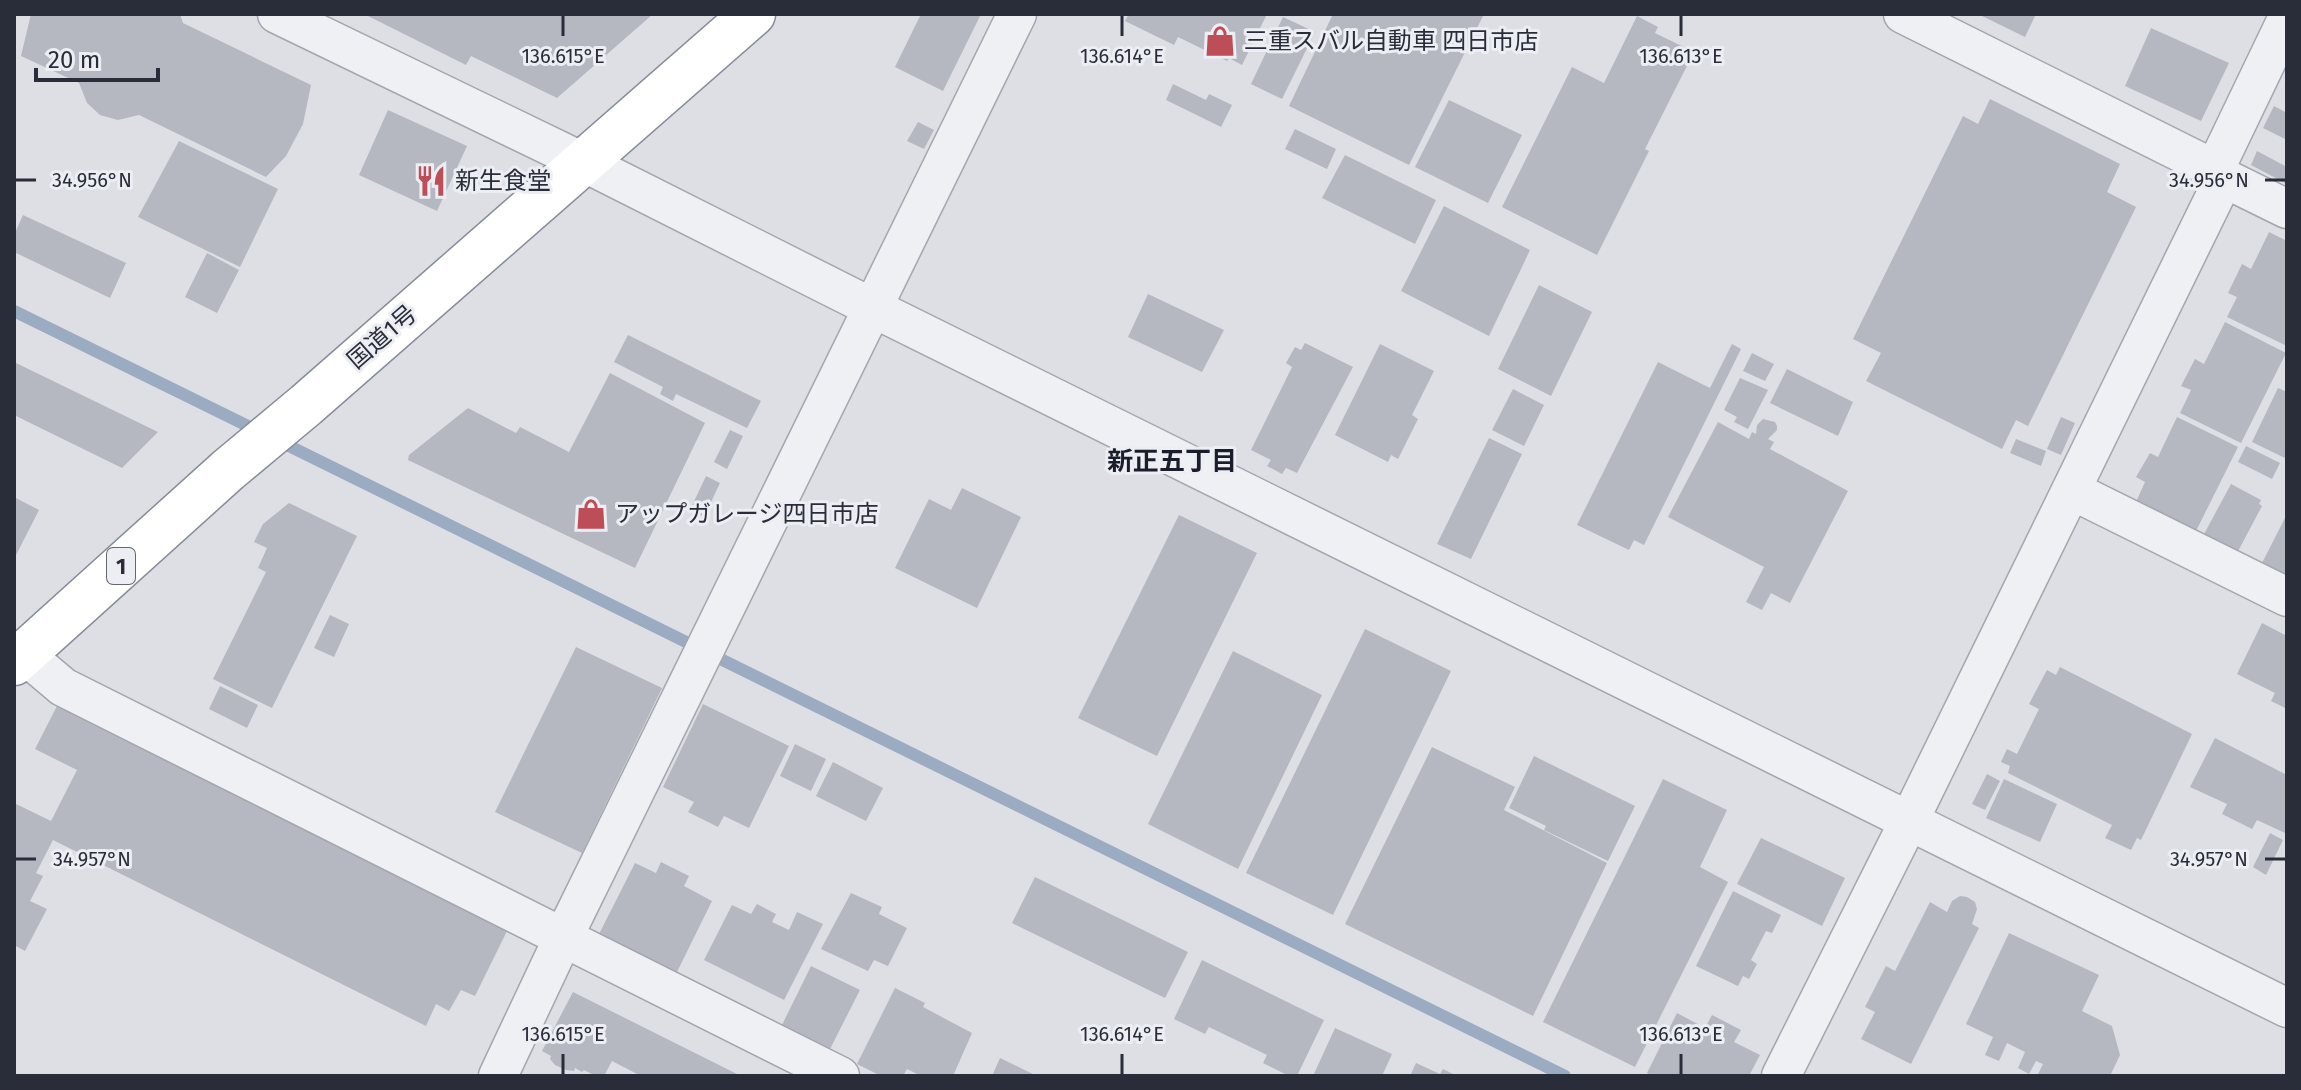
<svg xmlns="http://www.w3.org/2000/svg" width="2301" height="1090" viewBox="0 0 2301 1090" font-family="'Fira Sans','Noto Sans JP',sans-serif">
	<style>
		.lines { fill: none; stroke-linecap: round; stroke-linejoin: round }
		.stream { stroke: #9babc1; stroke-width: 12 }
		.building { fill: #b5b8c1 }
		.street-casing { stroke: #a3a6ae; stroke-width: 41 }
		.highway-casing { stroke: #868c99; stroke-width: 47 }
		.street { stroke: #eff0f4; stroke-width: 38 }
		.highway { stroke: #fff; stroke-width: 44 }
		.ticks { fill: none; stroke: #282d39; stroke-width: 3 }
		.labels { text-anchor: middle; stroke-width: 6; stroke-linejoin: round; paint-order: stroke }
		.shield { fill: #eceef3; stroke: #636771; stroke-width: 2 }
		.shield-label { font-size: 22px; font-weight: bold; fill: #282d39 }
		.poi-label { font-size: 24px; fill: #282d39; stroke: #eceef3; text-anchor: start }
		.street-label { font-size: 24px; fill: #282d39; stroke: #eceef3 }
		.neighbourhood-label { font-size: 26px; font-weight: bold; fill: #1a1e2a; stroke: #eceef3 }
		.ticks-label { font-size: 20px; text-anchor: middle; fill: #282d39; stroke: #eceef3; stroke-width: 6; stroke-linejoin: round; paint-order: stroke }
	</style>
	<rect width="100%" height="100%" fill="#dddfe5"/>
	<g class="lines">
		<path class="stream" d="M14,311l246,121
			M277,440l1288,636"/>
	</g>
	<path class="building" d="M31,14h149l3,9 128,62 -8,39 -17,32 -20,21 -127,-62 -21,5 -18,-5 -13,-12 -8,-20 -58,-27z
		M364,14h289l-96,84 -86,-42 -5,9z
		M921,14h60l-38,77 -48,-24z
		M1129,14h138l-25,51 -13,-7 -2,3 -49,-24 -4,8 -49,-24z
		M1333,14h151l-75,151 -120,-59z
		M1978,14h58l-11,23z
		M1637,16l21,11 -3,6 39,19 -49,97 4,2 -52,104 -95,-48 70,-140 32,16z
		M1283,17l32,15 -33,67 -31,-15z
		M2151,28l78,35 -28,58 -76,-35z
		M1173,84l33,16 3,-6 23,11 -11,22 -55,-27z
		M1990,99l130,65 -13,28 29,15 -108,219 -12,-6 -14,29 -136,-68 15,-28 -28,-14 110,-223 15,8z
		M1449,100l73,35 -34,68 -73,-36z
		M2274,106l13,7v27l-24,-12z
		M388,110l79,36 -30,65 -78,-36z
		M918,122l16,8 -10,19 -17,-8z
		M1295,129l41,20 -9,20 -42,-20z
		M179,141l99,48 -38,78 -102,-50z
		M2257,151l30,16v17l-36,-19z
		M1345,155l91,45 -21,44 -93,-46z
		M1444,206l86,44 -41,86 -88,-45z
		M23,215l103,48 -16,35 -96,-46v-17z
		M2269,232l18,9v105l-60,-29 10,-20 -9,-4 14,-29 9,5z
		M207,253l32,17 -22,43 -32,-16z
		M1539,285l53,27 -41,84 -53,-27z
		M1148,294l76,36 -22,42 -74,-35z
		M2225,322l61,31 -45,90 -61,-30 11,-23 -10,-4 14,-27 9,5z
		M628,335l133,66 -14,27 -71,-34 -3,7 -13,-7 3,-7 -49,-25z
		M1305,343l48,24 -56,106 -11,-5 -4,6 -15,-8 4,-6 -20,-10 41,-83 -6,-4 9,-16 6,3z
		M1380,344l54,27 -22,44 6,4 -20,40 -7,-4 -3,7 -53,-27z
		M1732,344l9,5 -97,196 -10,-5 -5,10 -52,-25 81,-163 52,26z
		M1752,353l22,11 -9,17 -22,-10z
		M14,362l144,70 -36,36 -108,-53z
		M1787,369l66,33 -15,34 -68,-33z
		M610,373l95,50 -70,145 -227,-108 1,-5 59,-47 48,25 4,-6 49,25z
		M1740,378l28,12 -20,39 -14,-7 3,-5 -13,-7z
		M2278,388l9,4v67l-35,-17z
		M1513,389l31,16 -20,41 -32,-16z
		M2061,417l14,6 -14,32 -14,-6z
		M2177,417l61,30 -42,84 -60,-29 9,-20 -9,-5 14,-24 8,4z
		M1763,419l12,3 2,4v4l-9,9 6,3 -4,7 78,42 -58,112 -19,-10 -9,17 -16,-8 18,-35 -96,-50 50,-95 31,17 3,-7 4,2 1,-9z
		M730,430l13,6 -16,33 -13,-7z
		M1489,438l33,16 -51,105 -34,-15z
		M2016,439l30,12 -5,15 -31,-13z
		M2246,446l34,17 -8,16 -34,-17z
		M706,476l14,7 -16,34 -14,-7z
		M2231,484l30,16 -2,4 3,2 -26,49 -33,-19z
		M962,488l59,29 -44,91 -82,-40 34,-69 22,11z
		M14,497l25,13 -25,49z
		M289,503l68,33 -85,172 -59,-29 53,-107 -8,-4 9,-20 -13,-6 9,-18z
		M2287,514v61l-25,-12z
		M1179,515l78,38 -100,203 -79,-38z
		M330,615l19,9 -15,33 -20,-9z
		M2262,623l25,13v73l-16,-8 4,-8 -38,-19z
		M1365,629l86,42 -118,244 -87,-42z
		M576,647l86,41 -80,165 -87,-41z
		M1233,651l89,44 -84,174 -90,-45z
		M2060,667l132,67 -51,106 -4,-2 -6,12 -26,-12 7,-13 -104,-52 2,-7 -9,-4 6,-13 10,5 22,-45 -10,-5 18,-34 9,5z
		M220,686l38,19 -11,23 -38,-19z
		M703,704l86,42 -40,82 -25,-12 -6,11 -30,-15 6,-10 -31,-15z
		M57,706l450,225 -32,65 -14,-6 -12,21 -13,-7 -10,22 -373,-186 -17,33 7,3 -13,25 17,8 -22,42 -11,-6v-142l37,18 26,-51 -42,-21z
		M2215,738l72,37 -2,58 -28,-13 -5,9 -30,-15 5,-10 -37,-17z
		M795,744l31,15 -15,32 -31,-15z
		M1432,747l83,40 -11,23 103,53 -74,153 -188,-92z
		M1534,756l101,50 -27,55 -64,-31 2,-4 -37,-18z
		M833,762l50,26 -17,33 -50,-25z
		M1987,774l13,7 -15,29 -13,-6z
		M1663,779l64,31 -27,57 28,15 -93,185 -92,-45z
		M2004,779l53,25 -17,38 -54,-24z
		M2270,833l13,7 -17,35 -13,-8z
		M1761,838l84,40 -23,48 -85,-42z
		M661,862l28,14 -5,10 28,15 -36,73 -78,-38 37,-73 21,10z
		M1035,877l153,75 -23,46 -153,-75z
		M1733,891l48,24 -9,18 -6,-2 -15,29 6,4 -8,15 -6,-3 -5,10 -42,-20z
		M851,893l31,14 -3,7 28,14 -19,38 -14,-6 -6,11 -47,-22z
		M1960,896l7,1 8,5 2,7 -5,15 7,4 -68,136 -50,-25 14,-27 -10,-5 21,-41 9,5 35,-69 17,10 5,-11z
		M757,904l19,10 -4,8 17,8 8,-18 26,12 -39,76 -80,-40 28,-55 19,9z
		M2009,933l90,42 -17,36 30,15 8,29 -10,21h-73l6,-12 -7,-3 -7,13 -11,-6 7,-16 -18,-9 -8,18 -14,-6 8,-18 -27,-13z
		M1202,960l122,60 -27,56h-8l-26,-13 4,-8 -58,-28 -4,7 -31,-15z
		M811,966l49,24 -32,63 -48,-24z
		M895,988l30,15 -2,4 49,26 -19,43h-32l-14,-7 -4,7h-22l-24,-12z
		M573,992l168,84h-100l-29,-15 -8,15h-8l-12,-6 -2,2 -7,-4 -1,3 -8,-1 -11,-5 -5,-6 1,-3 -9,-5z
		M1677,1013l28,15 7,-13 29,15 -7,12 26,13 -11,21h-96l-6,-3z
		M1335,1028l57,26 -10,22h-69z
		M1000,1058l37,18h-45z
		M1416,1063l24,11 3,-5 14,7h-47z"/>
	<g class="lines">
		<defs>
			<path id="street" d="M277,14l306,148 290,146 1414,700
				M1903,14l305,152 16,12 63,31
				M2214,171l73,-152
				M2071,490l216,107
				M24,654l39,33 777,389
				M498,1076l65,-138 454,-924
				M1781,1076l128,-255 315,-643"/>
			<path id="highway" d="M14,663l214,-193 78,-65 447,-391"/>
		</defs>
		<use href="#street" class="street-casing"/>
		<use href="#highway" class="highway-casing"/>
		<use href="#street" class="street"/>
		<use href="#highway" class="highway"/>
	</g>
	<path class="ticks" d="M563,16v20M1122,16v20M1681,16v20M16,180h20M2265,180h20M16,859h20M2265,859h20M563,1054v20M1122,1054v20M1681,1054v20"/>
	<defs>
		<symbol id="shop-bare" viewBox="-9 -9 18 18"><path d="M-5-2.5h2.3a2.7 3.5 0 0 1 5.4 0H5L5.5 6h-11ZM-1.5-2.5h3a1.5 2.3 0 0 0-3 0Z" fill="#bd4e57" stroke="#eceef3" stroke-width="2.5" paint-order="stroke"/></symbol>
		<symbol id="restaurant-bare" viewBox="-9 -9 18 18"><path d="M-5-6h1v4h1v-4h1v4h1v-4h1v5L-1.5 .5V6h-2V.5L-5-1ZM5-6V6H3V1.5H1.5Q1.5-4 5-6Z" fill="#bd4e57" stroke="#eceef3" stroke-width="2.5" paint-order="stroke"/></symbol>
	</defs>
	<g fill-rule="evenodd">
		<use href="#shop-bare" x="1198" y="19" width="44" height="44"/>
		<use href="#restaurant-bare" x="409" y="159" width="44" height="44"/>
		<use href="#shop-bare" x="569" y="492" width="44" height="44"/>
	</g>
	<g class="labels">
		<rect class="shield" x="107" y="548" width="28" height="36" rx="6"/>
		<g class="shield-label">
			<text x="121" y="574">1</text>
		</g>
		<g class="poi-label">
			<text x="1244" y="49">三重スバル自動車 四日市店</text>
			<text x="455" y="189">新生食堂</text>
			<text x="615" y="522">アップガレージ四日市店</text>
		</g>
		<g class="street-label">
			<text transform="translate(382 337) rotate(-41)" y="8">国道1号</text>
		</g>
		<g class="neighbourhood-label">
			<text x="1172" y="470">新正五丁目</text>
		</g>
	</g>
	<g class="ticks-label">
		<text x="563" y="63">136.615°E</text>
		<text x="1122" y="63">136.614°E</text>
		<text x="1681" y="63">136.613°E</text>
		<text x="2209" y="187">34.956°N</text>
		<text x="92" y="187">34.956°N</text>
		<text x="2209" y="866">34.957°N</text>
		<text x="92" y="866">34.957°N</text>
		<text x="563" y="1041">136.615°E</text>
		<text x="1122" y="1041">136.614°E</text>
		<text x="1681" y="1041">136.613°E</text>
	</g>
	<rect width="2301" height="1090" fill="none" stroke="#282d39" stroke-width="32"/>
	<path d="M36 68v12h122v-12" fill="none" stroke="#282d39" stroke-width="4"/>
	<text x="48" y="68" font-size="24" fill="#282d39" stroke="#eceef3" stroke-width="6" paint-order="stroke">20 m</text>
</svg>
